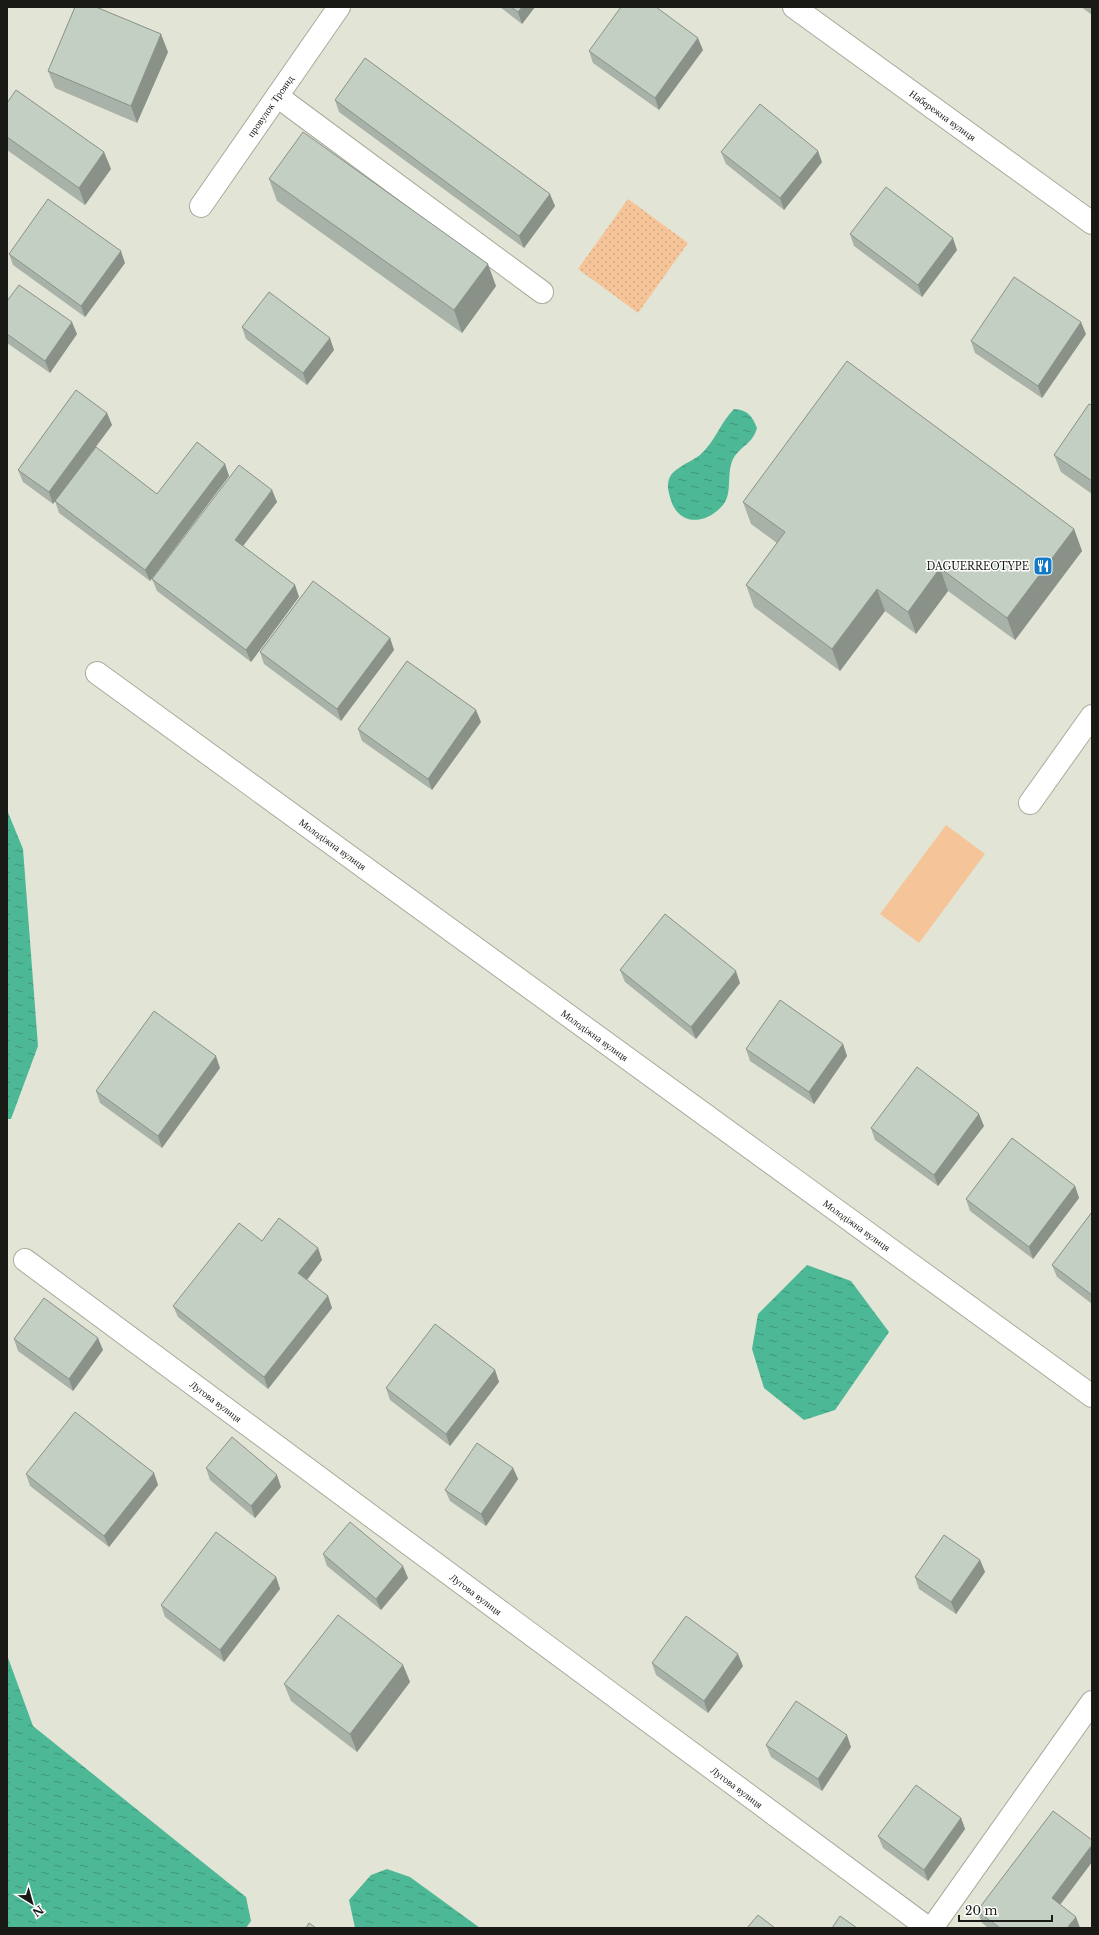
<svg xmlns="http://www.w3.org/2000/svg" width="1099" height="1935" viewBox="0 0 1099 1935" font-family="'Libre Baskerville',serif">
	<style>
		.grass { fill: #f5c499 }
		.park { fill: url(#park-dots) }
		.water { fill: url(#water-ripples) }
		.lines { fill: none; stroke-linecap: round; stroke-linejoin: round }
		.minor-casing { stroke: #a8ab9c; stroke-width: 24 }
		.minor { stroke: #fff; stroke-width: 22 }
		.wall { fill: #a9b2a8 }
		.shaded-wall { fill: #899188 }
		.building { fill: #c4cfc3; stroke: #899188 }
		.labels { text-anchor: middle; stroke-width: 3; stroke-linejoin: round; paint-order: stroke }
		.street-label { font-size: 10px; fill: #191a15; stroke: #fff }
		.poi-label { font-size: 10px; fill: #191a15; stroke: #fff; text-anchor: end }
	</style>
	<defs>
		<pattern id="park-dots" width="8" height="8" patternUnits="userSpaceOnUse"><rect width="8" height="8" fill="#f5c499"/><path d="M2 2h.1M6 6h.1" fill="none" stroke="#d1a883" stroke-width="1.8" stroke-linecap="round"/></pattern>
		<pattern id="water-ripples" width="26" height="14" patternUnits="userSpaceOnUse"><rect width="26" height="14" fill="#4db895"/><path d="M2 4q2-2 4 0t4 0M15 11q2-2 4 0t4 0" fill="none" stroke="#3f9578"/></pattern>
	</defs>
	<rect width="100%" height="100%" fill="#e2e5d5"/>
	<path class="grass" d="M946,825l39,29 -66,89 -39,-29z"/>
	<path class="park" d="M628,199l60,44 -50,70 -60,-44z"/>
	<path class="water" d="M734,409c14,1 18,7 23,19 -5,17 -16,17 -24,31 -7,14 0,34 -10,46 -18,21 -46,21 -53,-8 -2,-7 -3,-11 -1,-18 4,-11 22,-17 31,-24 15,-13 20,-32 34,-46z
		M7,810l16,39 15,197 -27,73h-4z
		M807,1265l44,16 38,51 -54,78 -31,10 -40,-32 -12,-39 6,-35z
		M7,1655l26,71 213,171 5,24 -5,7h-239z
		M387,1869l23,8 70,51h-125l-6,-28 22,-25z"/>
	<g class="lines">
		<defs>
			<path id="minor" d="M794,7l298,216
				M277,96l265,196
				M201,206l138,-199
				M97,673l995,723
				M1030,803l62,-87
				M25,1260l903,668
				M932,1928l160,-226"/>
		</defs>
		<use href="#minor" class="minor-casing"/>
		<use href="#minor" class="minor"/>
	</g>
	<path class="wall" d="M500,7h35l-13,17z
		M1081,7h11v8z
		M703,50l-44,60 -66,-47 -4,-12z
		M168,52l-31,71 -82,-35 -7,-17z
		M335,100l220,106 -31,42 -185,-136z
		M7,103l97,49 7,17 -26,36 -78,-55z
		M721,152l101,10 -38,48 -58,-46z
		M269,179l227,107 -34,47 -185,-132z
		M850,234l107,16 -35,47 -68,-51z
		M9,254l116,9 -40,54 -72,-52z
		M7,301l70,33 -27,39 -43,-30z
		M242,327l92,23 -27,35 -61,-46z
		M1086,334l-44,64 -67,-45 -4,-12z
		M1092,405v89l-31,-22 -7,-17z
		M107,413l5,12 -59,79 -30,-22 -5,-12z
		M225,464l4,12 -79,105 -91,-68 -4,-12 102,-7z
		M272,490l5,12 -34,44 52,39 4,12 -48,65 -94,-71 -5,-12z
		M743,502l331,27 8,22 -67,89 -67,-49 -32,43 -31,-23 -45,60 -86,-64 -8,-22 31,-42 -26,-19z
		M390,638l4,12 -53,71 -77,-57 -4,-12z
		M481,722l-49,68 -70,-49 -4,-12z
		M620,970l120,13 -44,56 -71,-57z
		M843,1044l4,12 -33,48 -64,-43 -4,-12z
		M220,1068l-58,80 -62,-45 -4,-12z
		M984,1126l-46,60 -63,-46 -4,-12z
		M1075,1186l4,12 -46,61 -63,-48 -4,-12z
		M1092,1212v92l-35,-27 -5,-12z
		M262,1241l56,7 4,12 -15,20 21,16 4,12 -64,81 -90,-72 -5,-11z
		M14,1339l89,11 -30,41 -55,-40z
		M495,1370l4,12 -49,64 -60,-46 -4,-12z
		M206,1468l75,19 -26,31 -45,-38z
		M513,1468l5,11 -32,47 -36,-25 -5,-11z
		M154,1473l4,12 -49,62 -79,-61 -4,-12z
		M323,1554l85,24 -27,32 -54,-44z
		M980,1560l5,12 -29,42 -37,-25 -4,-12z
		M276,1577l4,12 -56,73 -59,-45 -4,-12z
		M652,1663l91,3 -35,47 -52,-38z
		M403,1665l7,17 -53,70 -66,-51 -7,-17z
		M766,1745l85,2 -29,44 -51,-34z
		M961,1818l4,11 -37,52 -45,-33 -5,-12z
		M1092,1840v22l-32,43 16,12 4,11h-92l-6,-5 -5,-12z"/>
	<path class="shaded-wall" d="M522,7h13l-13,17 -4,-12z
		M161,34l7,18 -31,71 -6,-17z
		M698,38l5,12 -44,60 -4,-12z
		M818,151l4,11 -38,48 -4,-12z
		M104,152l7,17 -26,36 -6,-17z
		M550,194l5,12 -31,42 -5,-12z
		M953,238l4,12 -35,47 -4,-12z
		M121,251l4,12 -40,54 -4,-11z
		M488,264l8,22 -34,47 -8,-23z
		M72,322l5,12 -27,39 -5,-12z
		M1081,322l5,12 -44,64 -4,-12z
		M330,338l4,12 -27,35 -4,-12z
		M107,413l5,12 -59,79 -4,-12z
		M225,464l4,12 -79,105 -5,-11z
		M272,490l5,12 -38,49 -4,-11z
		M1074,529l8,22 -67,89 -8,-22z
		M940,568l8,23 -32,43 -8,-22z
		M295,585l4,12 -48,65 -5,-12z
		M877,589l8,22 -45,60 -8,-22z
		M390,638l4,12 -53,71 -4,-12z
		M476,710l5,12 -49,68 -4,-11z
		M736,971l4,12 -44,56 -5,-12z
		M843,1044l4,12 -33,48 -5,-12z
		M216,1056l4,12 -58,80 -4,-12z
		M979,1114l5,12 -46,60 -4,-11z
		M1075,1186l4,12 -46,61 -4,-12z
		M318,1248l4,12 -19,25 -5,-12z
		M328,1296l4,12 -64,81 -4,-12z
		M98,1338l5,12 -30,41 -4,-12z
		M495,1370l4,12 -49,64 -4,-12z
		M513,1468l5,11 -32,47 -5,-12z
		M154,1473l4,12 -49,62 -5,-11z
		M277,1475l4,12 -26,31 -4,-12z
		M980,1560l5,12 -29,42 -5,-12z
		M403,1566l5,12 -27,32 -5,-11z
		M276,1577l4,12 -56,73 -4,-12z
		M738,1654l5,12 -35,47 -4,-12z
		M403,1665l7,17 -53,70 -7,-18z
		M847,1735l4,12 -29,44 -4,-12z
		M961,1818l4,11 -37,52 -4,-11z
		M1092,1845v17l-36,48 -4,-12z
		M1076,1917l4,11h-13z"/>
	<path class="building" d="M75,7h21l65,27 -30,72 -83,-35z
		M511,7h11l-4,5z
		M621,7h35l42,31 -43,60 -66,-47z
		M365,58l185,136 -31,42 -184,-136z
		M16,90l88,62 -25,36 -72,-51v-34z
		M760,104l58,47 -38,47 -59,-46z
		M303,132l185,132 -34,46 -185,-131z
		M886,187l67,51 -35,47 -68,-51z
		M48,199l73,52 -40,55 -72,-52z
		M1014,277l67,45 -43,64 -67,-45z
		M19,285l53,37 -27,39 -38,-27v-33z
		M269,292l61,46 -27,35 -61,-46z
		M847,361l227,168 -67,89 -67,-50 -32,44 -31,-23 -45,60 -86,-64 39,-53 -42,-30z
		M76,390l31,23 -58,79 -31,-22z
		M1089,404l3,1v76l-38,-26z
		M197,442l28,22 -80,106 -90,-69 41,-54 61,47z
		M239,465l33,25 -37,50 60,45 -49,65 -94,-71z
		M313,581l77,57 -53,71 -77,-57z
		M407,661l69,49 -48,69 -70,-50z
		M665,914l71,57 -45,56 -71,-57z
		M780,1000l63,44 -34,48 -63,-43z
		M154,1011l62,45 -58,80 -62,-45z
		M917,1067l62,47 -45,61 -63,-47z
		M1012,1138l63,48 -46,61 -63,-48z
		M1092,1212v83l-40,-30z
		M279,1218l39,30 -20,25 30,23 -64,81 -91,-71 66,-83 23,18z
		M44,1298l54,40 -29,41 -55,-40z
		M435,1324l60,46 -49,64 -60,-46z
		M75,1412l79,61 -50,63 -78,-62z
		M232,1437l45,38 -26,31 -45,-38z
		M477,1443l36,25 -32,46 -36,-24z
		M350,1522l53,44 -27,33 -53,-45z
		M216,1532l60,45 -56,73 -59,-45z
		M944,1535l36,25 -29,42 -36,-25z
		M338,1615l65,50 -53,69 -66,-50z
		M686,1616l52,38 -34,47 -52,-38z
		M796,1701l51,34 -29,44 -52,-34z
		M916,1785l45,33 -37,52 -46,-34z
		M1053,1811l39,29v5l-40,53 24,19 -9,11h-67l-23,-17z
		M758,1915l17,13h-28z
		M840,1916l17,12h-25z
		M309,1923l7,5h-10z"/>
	<defs>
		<symbol id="restaurant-square" viewBox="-11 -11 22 22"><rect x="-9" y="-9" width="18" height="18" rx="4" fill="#137bc6" stroke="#fff"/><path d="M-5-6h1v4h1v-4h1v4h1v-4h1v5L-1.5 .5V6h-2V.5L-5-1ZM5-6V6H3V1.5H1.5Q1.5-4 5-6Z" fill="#fff"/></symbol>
	</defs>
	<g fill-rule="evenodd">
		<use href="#restaurant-square" x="1032" y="555" width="22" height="22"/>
	</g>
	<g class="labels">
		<g class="street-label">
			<text transform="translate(270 106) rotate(-55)" y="4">провулок Троянд</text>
			<text transform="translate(943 115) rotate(36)" y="4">Набережна вулиця</text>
			<text transform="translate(333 844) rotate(36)" y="4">Молодіжна вулиця</text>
			<text transform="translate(595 1035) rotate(36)" y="4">Молодіжна вулиця</text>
			<text transform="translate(857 1225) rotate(36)" y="4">Молодіжна вулиця</text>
			<text transform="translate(216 1401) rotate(37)" y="4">Лугова вулиця</text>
			<text transform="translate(476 1594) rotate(37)" y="4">Лугова вулиця</text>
			<text transform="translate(737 1787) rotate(37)" y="4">Лугова вулиця</text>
		</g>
		<g class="poi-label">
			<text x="1029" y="570">DAGUERREOTYPE</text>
		</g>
	</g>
	<rect width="1099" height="1935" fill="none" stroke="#191a15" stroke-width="16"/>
	<g transform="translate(32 1903) rotate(143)" stroke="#ffffff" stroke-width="3" paint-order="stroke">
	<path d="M0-3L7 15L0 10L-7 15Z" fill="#191a15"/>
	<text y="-6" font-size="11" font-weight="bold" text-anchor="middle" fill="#191a15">N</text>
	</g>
	<path d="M959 1915v6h93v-6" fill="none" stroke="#191a15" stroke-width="2"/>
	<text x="965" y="1915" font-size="12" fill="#191a15" stroke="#ffffff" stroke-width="3" paint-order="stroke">20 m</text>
</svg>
